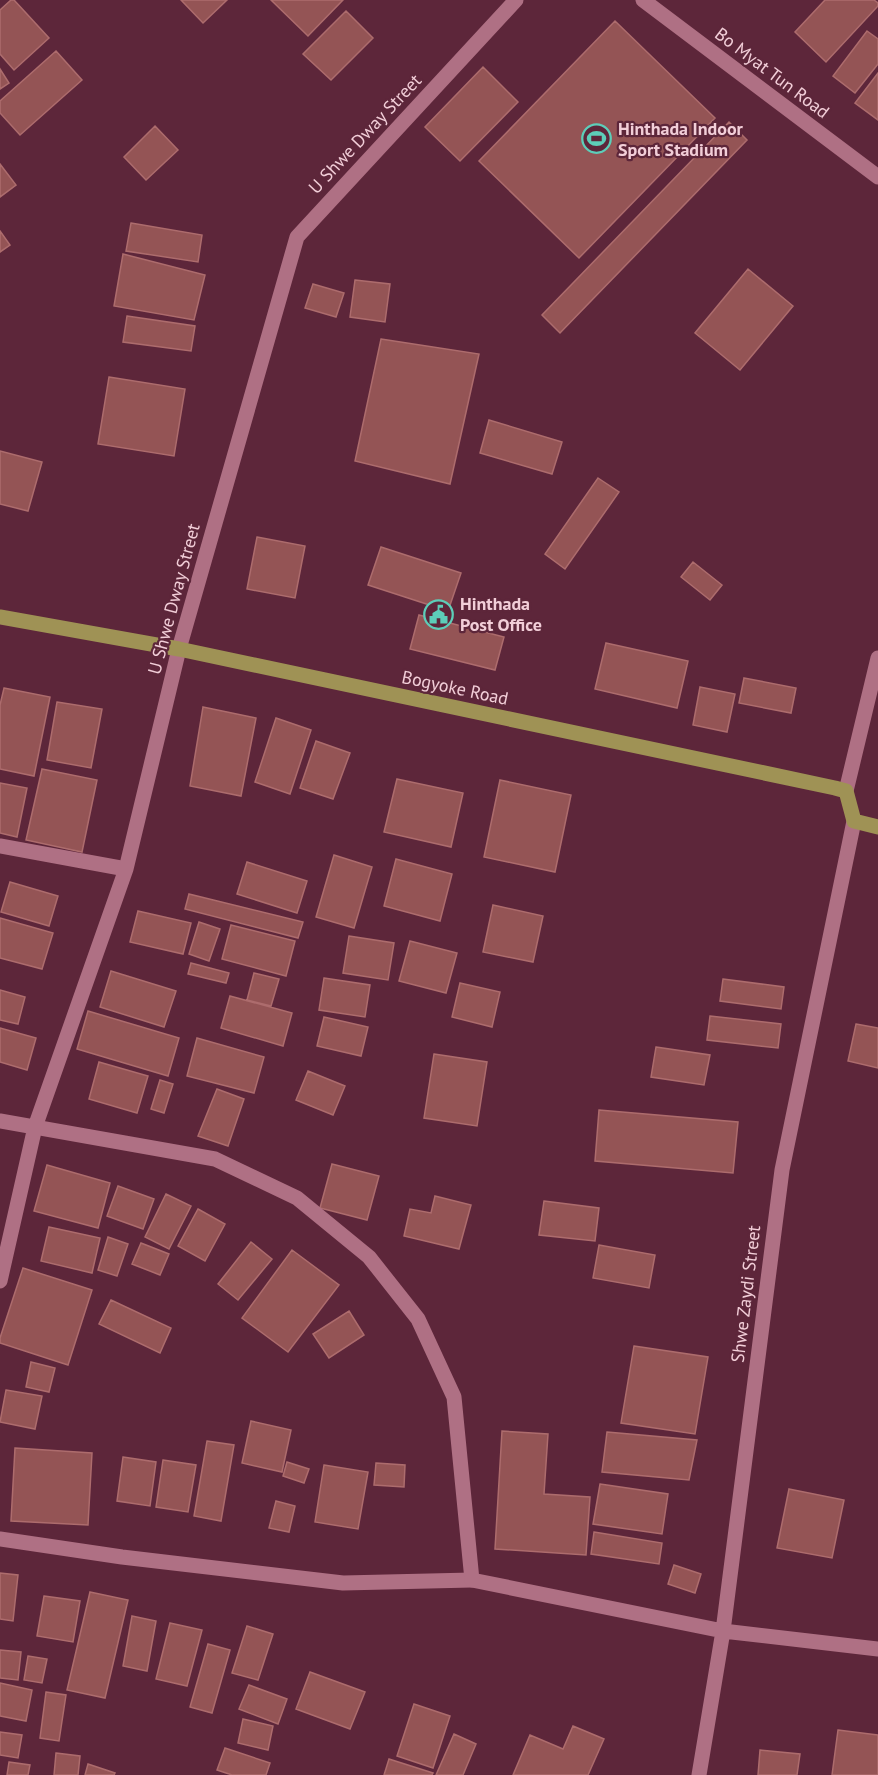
<svg xmlns="http://www.w3.org/2000/svg" width="878" height="1775" viewBox="0 0 878 1775" font-family="'PT Sans',sans-serif">
	<style>
		.building { fill: #945455; stroke: #ad6c6d; stroke-width: 1.5 }
		.lines { fill: none; stroke-linecap: round; stroke-linejoin: round }
		.service { stroke: #af7084; stroke-width: 15 }
		.minor { stroke: #af7084; stroke-width: 15 }
		.tertiary { stroke: #af7084; stroke-width: 15 }
		.primary { stroke: #9f9255; stroke-width: 15 }
		.labels { text-anchor: middle; stroke-width: 4.5; stroke-linejoin: round; paint-order: stroke }
		.street-label { font-size: 18px; fill: #f2ced8; stroke: #5d263a }
		.poi-label { font-size: 18px; font-weight: bold; fill: #f2ced8; stroke: #5d263a; text-anchor: start }
	</style>
	<rect width="100%" height="100%" fill="#5d263a"/>
	<path class="building" d="M11,0h3l35,38 -35,32 -14,-16v-44z
		M181,0h46l-24,23z
		M271,0h72l-35,36z
		M825,0h49l4,3v3l-52,56 -31,-30z
		M346,11l27,27 -42,42 -28,-26z
		M615,21l100,97 -136,140 -100,-97z
		M867,31l11,8v25l-23,29 -22,-17z
		M56,51l26,29 -62,55 -20,-22v-12z
		M483,67l35,35 -58,59 -35,-34z
		M0,69l9,14 -9,6z
		M878,73v47l-23,-17z
		M729,122l18,18 -187,193 -18,-18z
		M155,126l23,24 -32,30 -22,-23z
		M0,164l16,21 -16,12z
		M131,223l71,12 -4,27 -72,-11z
		M0,231l10,14 -10,7z
		M123,254l82,21 -11,45 -80,-14z
		M748,269l45,37 -53,64 -45,-37z
		M355,280l35,4 -5,38 -35,-5z
		M313,284l31,9 -8,24 -31,-9z
		M127,316l68,10 -4,25 -68,-9z
		M381,339l98,15 -29,130 -95,-23z
		M109,377l76,12 -11,67 -76,-12z
		M489,420l73,22 -10,32 -72,-21z
		M0,451l42,11 -14,49 -28,-7z
		M598,478l21,14 -54,77 -20,-15z
		M257,537l48,9 -10,52 -48,-9z
		M381,547l80,26 -13,38 -80,-26z
		M693,562l29,23 -12,15 -29,-23z
		M419,615l85,22 -9,33 -85,-21z
		M606,643l82,18 -11,47 -82,-19z
		M744,678l52,10 -5,25 -52,-10z
		M700,687l35,7 -8,38 -34,-7z
		M4,688l46,9 -16,79 -34,-7v-64z
		M57,702l45,7 -11,59 -44,-8z
		M203,707l53,11 -15,78 -51,-10z
		M276,718l35,12 -21,64 -35,-12z
		M316,741l34,12 -17,46 -33,-11z
		M42,769l55,11 -15,72 -56,-12z
		M397,779l66,14 -12,54 -67,-15z
		M500,780l71,15 -16,77 -71,-15z
		M0,783l27,5 -10,49 -17,-4z
		M334,855l38,12 -18,61 -38,-11z
		M396,859l56,15 -12,47 -56,-15z
		M247,862l60,19 -10,32 -60,-19z
		M10,882l48,14 -9,30 -48,-14z
		M189,894l114,28 -5,16 -113,-29z
		M493,905l50,11 -10,46 -50,-10z
		M138,911l53,12 -8,31 -53,-12z
		M0,918l53,15 -11,36 -42,-11z
		M199,922l21,7 -11,32 -20,-7z
		M231,925l64,16 -9,35 -64,-17z
		M349,936l45,7 -6,37 -45,-7z
		M410,941l47,12 -11,40 -47,-12z
		M191,963l38,10 -3,10 -38,-9z
		M111,971l65,20 -12,36 -64,-20z
		M254,973l25,6 -8,27 -24,-6z
		M324,978l46,7 -5,32 -46,-7z
		M723,979l61,8 -3,22 -61,-8z
		M460,983l40,9 -8,35 -40,-10z
		M0,990l25,7 -7,27 -18,-4z
		M230,996l62,17 -9,33 -62,-18z
		M88,1011l91,27 -11,38 -91,-27z
		M710,1016l71,8 -3,24 -71,-8z
		M324,1017l44,10 -7,29 -44,-10z
		M856,1024l22,4v40l-30,-7z
		M0,1028l36,10 -9,32 -27,-8z
		M197,1038l67,19 -10,36 -67,-17z
		M656,1047l54,8 -6,30 -53,-8z
		M434,1054l53,8 -10,64 -53,-8z
		M99,1062l49,14 -11,37 -48,-14z
		M308,1071l37,15 -12,29 -37,-15z
		M160,1080l13,4 -9,29 -13,-4z
		M217,1089l27,10 -16,47 -30,-10z
		M599,1110l139,12 -5,51 -138,-12z
		M332,1164l47,12 -12,44 -47,-12z
		M47,1165l63,18 -12,45 -64,-17z
		M118,1186l36,13 -11,30 -36,-13z
		M166,1194l25,12 -22,43 -24,-12z
		M435,1196l36,9 -12,44 -55,-13 6,-27 21,4z
		M544,1201l55,7 -4,33 -56,-6z
		M198,1209l27,15 -20,37 -27,-15z
		M49,1227l51,11 -8,35 -51,-12z
		M108,1237l20,7 -11,32 -19,-6z
		M251,1242l21,17 -34,41 -20,-16z
		M141,1243l28,11 -9,21 -28,-11z
		M599,1245l56,10 -6,33 -56,-10z
		M292,1250l47,35 -51,67 -46,-34z
		M23,1268l69,22 -24,75 -68,-22v-5z
		M111,1300l60,28 -11,25 -61,-29z
		M349,1311l15,24 -35,23 -16,-24z
		M634,1346l74,11 -13,77 -74,-11z
		M31,1362l24,6 -6,24 -23,-5z
		M6,1390l36,6 -7,33 -35,-7z
		M251,1421l40,9 -9,42 -40,-9z
		M502,1431l46,3 -4,60 46,3 -4,58 -91,-6z
		M607,1432l90,8 -8,40 -87,-8z
		M207,1441l27,4 -13,76 -27,-5z
		M15,1448l77,5 -4,72 -77,-4z
		M123,1457l33,5 -6,44 -33,-5z
		M163,1460l33,5 -8,47 -32,-5z
		M287,1462l22,7 -5,14 -21,-7z
		M376,1463l29,2 -1,22 -30,-2z
		M324,1465l44,7 -10,57 -43,-7z
		M600,1484l68,10 -6,40 -69,-10z
		M789,1489l55,11 -12,58 -55,-10z
		M276,1501l19,5 -6,26 -20,-4z
		M594,1532l68,11 -3,21 -68,-10z
		M674,1565l27,9 -6,19 -27,-9z
		M0,1573l18,2 -5,46 -13,-2z
		M90,1592l38,8 -23,98 -38,-8z
		M44,1596l36,5 -7,41 -36,-6z
		M132,1616l24,5 -9,50 -24,-5z
		M170,1623l32,7 -15,56 -31,-7z
		M247,1626l26,8 -15,46 -26,-7z
		M208,1644l22,6 -18,63 -22,-6z
		M0,1650l21,2 -3,28 -18,-2z
		M28,1656l19,3 -5,24 -18,-3z
		M310,1672l55,20 -15,37 -54,-20z
		M0,1683l32,7 -6,31 -26,-5z
		M249,1685l38,14 -9,25 -39,-15z
		M46,1692l20,3 -7,46 -19,-3z
		M414,1704l36,12 -17,52 -36,-12z
		M243,1719l30,7 -5,24 -30,-7z
		M573,1726l31,13 -16,36h-75l17,-40 33,14z
		M838,1730l40,5v40h-46z
		M0,1732l22,3 -4,23 -18,-3z
		M454,1734l22,10 -13,31h-27z
		M225,1748l45,15 -4,12h-34l-15,-5z
		M760,1750l40,4 -3,21h-39z
		M56,1753l24,3 -2,19h-24z
		M389,1759l44,14 -1,2h-48z
		M9,1762l21,3 -2,10h-21z
		M88,1764l27,9 -1,2h-29z"/>
	<g class="lines">
		<path class="service" d="M0,1539l122,18 221,26 129,-3"/>
		<path class="minor" d="M846,791l32,-133
			M0,846l126,23
			M0,1121l215,38 82,39 72,59 49,62 36,78 18,183 251,51 155,18
			M0,1281l35,-154 91,-258 53,-220 118,-412 219,-237
			M699,1775l24,-144 59,-461 72,-349"/>
		<path class="tertiary" d="M643,0l235,177"/>
		<path class="primary" d="M0,617l179,32 656,139 11,3 8,30 24,6"/>
	</g>
	<defs>
		<symbol id="stadium-ring" viewBox="-11 -11 22 22"><circle r="9.5" fill="#5d263a" stroke="#5dceb9" stroke-width="1.5"/><path d="M0-5a6.5 5 0 1 0 0 10a6.5 5 0 1 0 0-10ZM-3.5-1.8h7v3.6h-7Z" fill="#5dceb9"/></symbol>
		<symbol id="civic-ring" viewBox="-11 -11 22 22"><circle r="9.5" fill="#5d263a" stroke="#5dceb9" stroke-width="1.5"/><path d="M-.6-6.5H3V-4.5H.6V-3L4-1V1h2V6H-6V1h2V-1L-.6-3ZM-1.2 2.5V6h2.4V2.5Z" fill="#5dceb9"/></symbol>
	</defs>
	<g fill-rule="evenodd">
		<use href="#stadium-ring" x="580" y="122" width="33" height="33"/>
		<use href="#civic-ring" x="422" y="598" width="33" height="33"/>
	</g>
	<g class="labels">
		<g class="street-label">
			<text transform="translate(772 73) rotate(37)" y="6">Bo Myat Tun Road</text>
			<text transform="translate(365 134) rotate(-47)" y="6">U Shwe Dway Street</text>
			<text transform="translate(174 599) rotate(-75)" y="6">U Shwe Dway Street</text>
			<text transform="translate(455 688) rotate(12)" y="6">Bogyoke Road</text>
			<text transform="translate(746 1294) rotate(-83)" y="6">Shwe Zaydi Street</text>
		</g>
		<g class="poi-label">
			<text x="618" y="135">Hinthada Indoor<tspan x="618" dy="21">Sport Stadium</tspan></text>
			<text x="460" y="610">Hinthada<tspan x="460" dy="21">Post Office</tspan></text>
		</g>
	</g>
</svg>
